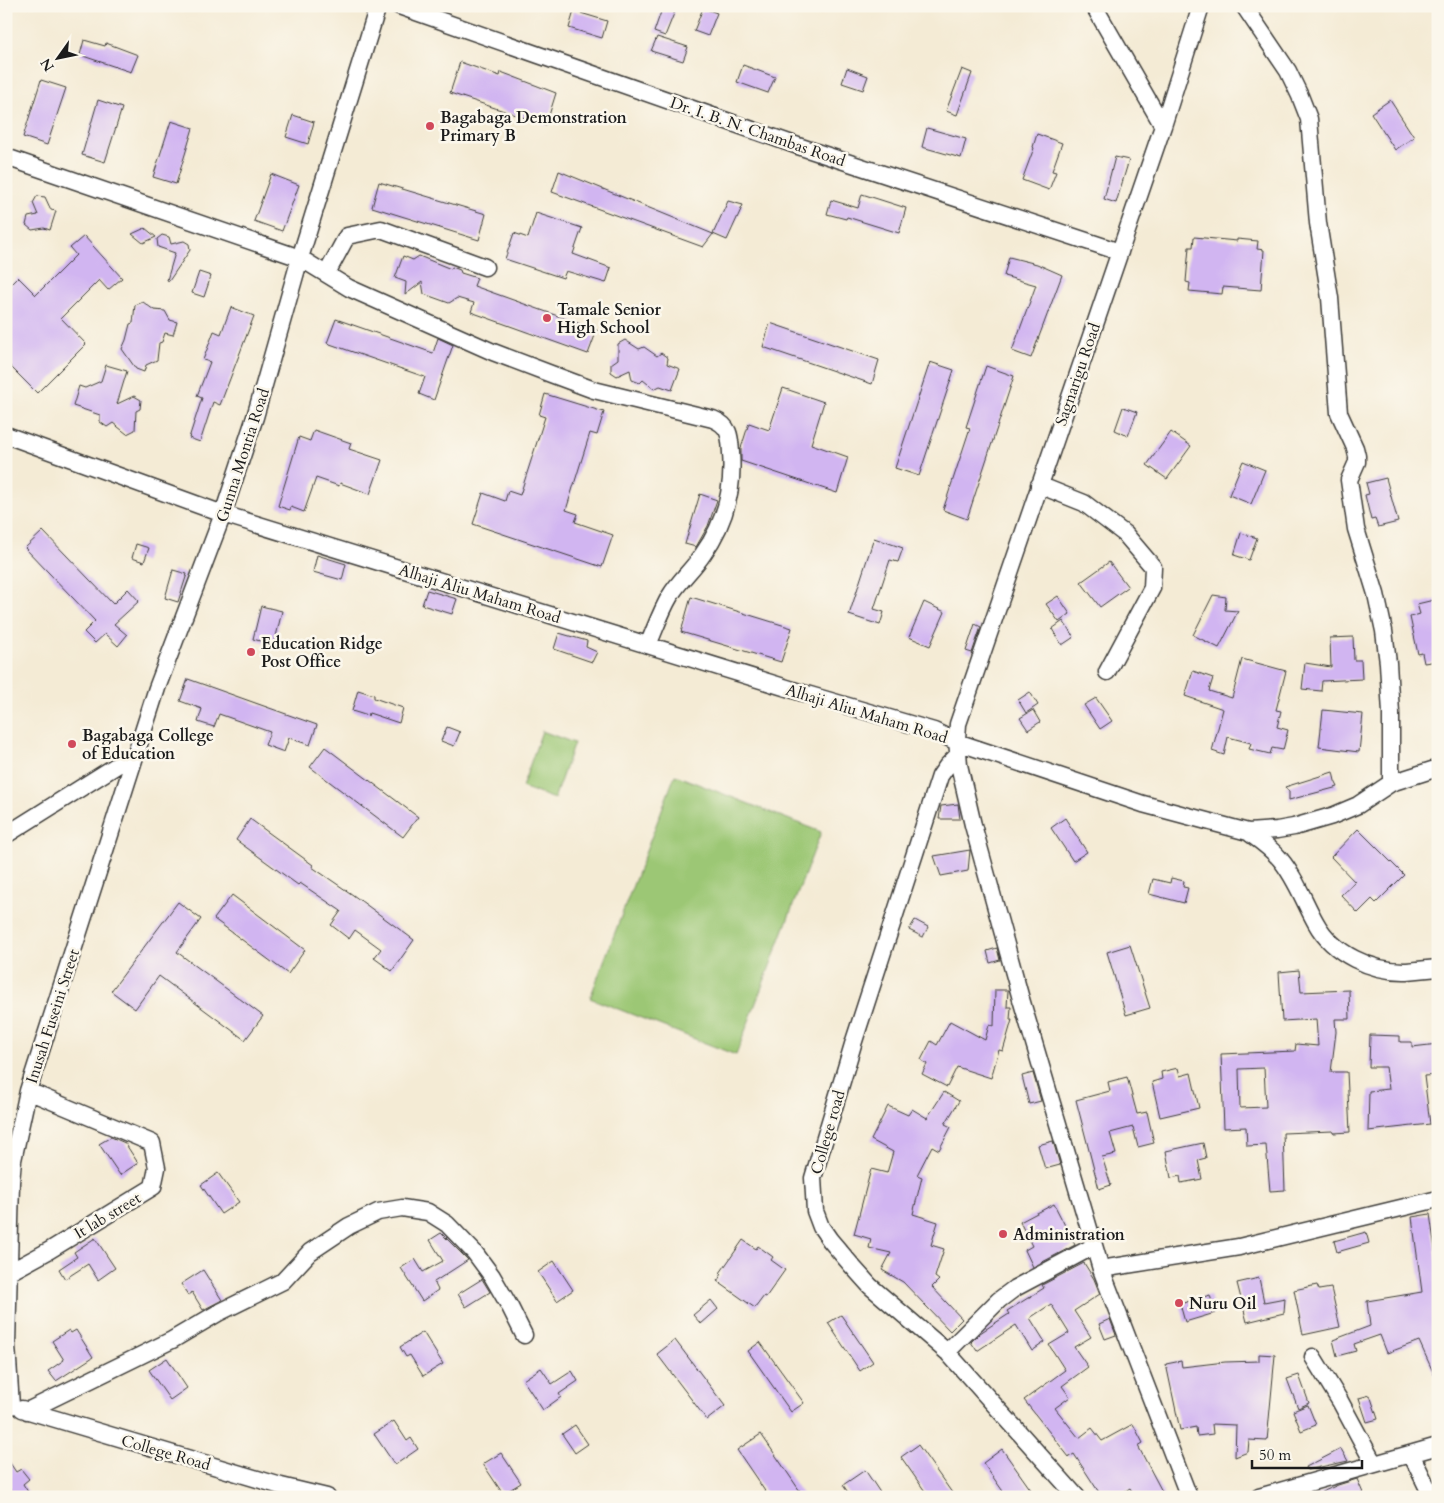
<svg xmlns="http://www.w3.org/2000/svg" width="1444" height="1503" viewBox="0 0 1444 1503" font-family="Cardo,serif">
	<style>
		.green { fill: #9cc774; stroke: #5c7248 }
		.building { fill: #d1b5f1; fill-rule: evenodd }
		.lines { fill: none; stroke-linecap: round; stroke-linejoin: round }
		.minor-casing { stroke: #3c3b38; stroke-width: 19 }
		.minor { stroke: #fff; stroke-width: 16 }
		.poi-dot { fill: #d1495b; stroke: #fbf7ec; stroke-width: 2 }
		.labels { text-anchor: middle; stroke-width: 5; stroke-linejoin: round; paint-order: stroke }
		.poi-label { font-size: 16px; font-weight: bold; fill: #1c1c1c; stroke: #fbf7ec; text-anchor: start }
		.street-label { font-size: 16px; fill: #1c1c1c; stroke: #fbf7ec }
	</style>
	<rect width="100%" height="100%" fill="#fbf7ec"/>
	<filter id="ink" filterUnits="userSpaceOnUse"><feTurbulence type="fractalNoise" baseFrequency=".02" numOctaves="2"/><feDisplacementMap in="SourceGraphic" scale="10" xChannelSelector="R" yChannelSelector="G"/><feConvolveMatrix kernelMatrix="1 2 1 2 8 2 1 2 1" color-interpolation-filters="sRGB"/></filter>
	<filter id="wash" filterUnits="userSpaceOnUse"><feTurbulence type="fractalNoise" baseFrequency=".0096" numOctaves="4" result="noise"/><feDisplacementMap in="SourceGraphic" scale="20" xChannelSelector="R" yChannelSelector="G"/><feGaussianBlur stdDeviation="1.12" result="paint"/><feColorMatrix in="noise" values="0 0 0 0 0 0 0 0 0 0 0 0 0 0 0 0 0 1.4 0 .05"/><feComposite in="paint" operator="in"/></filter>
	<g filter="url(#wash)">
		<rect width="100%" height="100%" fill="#f4ebd5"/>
		<path class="green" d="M542,731l32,12 -20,56 -32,-12z
			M675,775l146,57 -85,223 -146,-57z"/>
		<g id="blocks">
			<path class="building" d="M663,6h14l-12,30 -11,-4z
				M703,8l14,5 -9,23 -14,-5z
				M574,11l33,10 -5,17 -33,-10z
				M657,37l31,10 -5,14 -32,-10z
				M84,40l21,6 1,-3 32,12 -7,17 -51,-17z
				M460,62l40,14 1,-4 55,21 -10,32 -96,-32z
				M743,65l32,12 -7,16 -31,-11z
				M847,68l21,8 -5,14 -21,-7z
				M962,69l10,4 -15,42 -11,-4z
				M41,80l25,8 -19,57 -24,-8z
				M98,100l24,8 -17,54 -23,-7z
				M1390,100l24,37 -19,13 -24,-37z
				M293,115l21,7 -6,22 -22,-7z
				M171,121l22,7 -17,56 -23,-7z
				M927,128l39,11 -5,19 -39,-11z
				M1037,134l25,9 -10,28 4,1 -7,18 -27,-10 12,-32 -1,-1z
				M1115,157l14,3 -13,43 -12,-4z
				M559,171l154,63 -10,13 -151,-55z
				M271,174l28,11 -17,46 -28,-10z
				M379,182l107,32 -7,26 -107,-33z
				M862,194l44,14 -7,25 -52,-16 -1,2 -19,-5 4,-14 27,8z
				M37,196l8,1 6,13 5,1 -6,19 -6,-2 -12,2 -6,-5 2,-8 10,-2 -5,-12z
				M728,201l15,4 -16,35 -14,-6z
				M536,213l46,15 -9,26 38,14 -5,15 -40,-12 -3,7 -58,-19 9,-26 14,5z
				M145,228l11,9 -13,6 -11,-9z
				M162,235l7,2 2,7 13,-3 5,3 1,6 -21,31 -2,-1 8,-27 -17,-6 -1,-8z
				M84,236l38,42 -14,12 -9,-10 -38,38 25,26 -49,49 -31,-31v-73l12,-12 18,18 40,-40 -6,-7z
				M1194,237l43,4v-2l21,2 -1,8 7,1 -3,40 -38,-3 -1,7 -33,-3 1,-8 -4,-1 3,-35h4z
				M403,256l10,4 6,-4 32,13 1,-2 8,3 1,3 16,5 -3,8 123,44 -9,24 -117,-42 3,-9 -17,-5 -8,5 -25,-9 -2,-12 -17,13 1,-13 -11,-4z
				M1009,257l28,7 25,11 -31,83 -19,-7 24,-66 -32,-9z
				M199,272l12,4 -7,21 -12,-4z
				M143,302l11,8 11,1 5,9 7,2 -4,13 -8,-2 -3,9 -3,1 -2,17 -11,5 -2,7 -8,-3 -14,-20 4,-9 4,-16 3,-1 2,-18z
				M231,307l23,9 -34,89 -7,-3 -13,40 -11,-4 13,-40 -5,-2 13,-34 -7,-2 11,-29 7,3z
				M336,319l97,34 5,-15 15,7 -19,55 -15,-6 6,-17 -98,-34z
				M770,323l109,37 -7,24 -109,-37z
				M625,340l14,9 5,-2 13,9 4,-3 7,5 -1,6 13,5 -8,21 -12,-4 -6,3 -11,-9 -3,3 -8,-3 -2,-10 -13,6 -6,-4v-8l7,-5v-15z
				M930,362l24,8 -35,106 -24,-8z
				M106,365l21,6 -10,33 17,-8 7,4 -1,9 -4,2 -1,19 -8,4 -14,-11 -6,4 -7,-5v-7l-27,-9 6,-20 6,2 16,-7z
				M986,366l28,10 -47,143 -24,-9 27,-82 -4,-1z
				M783,388l41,14 -13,42 37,13 -11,36 -96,-32v-13l8,-25 20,7z
				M545,394l59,18 -7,23 -7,-2 -24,77 12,4 -3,8 38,13 -11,32 -129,-43 10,-31 22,8 3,-10 12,4 25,-78 -6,-2z
				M1123,407l14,5 -9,24 -13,-6z
				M314,430l37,13 -2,6 33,11 -12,34 -30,-11 -1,3 -23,-8 -12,34 -13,-5 -1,3 -12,-4 21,-69 11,4z
				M1171,432l20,14 -24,33 -20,-14z
				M1243,461l22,9 -14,34 -22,-9z
				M1386,478l12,44 -20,5 -3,-8 -4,1 -6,-25 4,-1 -3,-11z
				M700,494l17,6 -9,26 -12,21 -11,-3z
				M43,531l70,73 15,-15 11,12 -25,23 13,11 -9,11 -13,-12 -10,9 -11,-11 11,-11 -70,-73z
				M1241,533l16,5 -8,22 -15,-5z
				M874,538l29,10 -5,14 -8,-2 -16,49 10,3 -4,13 -31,-10z
				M136,544l13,4 -5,14 -12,-4z
				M317,555l29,9 -4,16 -29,-8z
				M1109,562l19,25 -28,20 -19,-25z
				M173,570l14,4 -9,28 -13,-4z
				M427,590l30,9 -5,15 -30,-9z
				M1213,595l13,2 -1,13 13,1 -19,37 -26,-13z
				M1058,596l12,18 -11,8 -13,-18z
				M691,597l101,31 -11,34 -100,-30z
				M1438,599v62l-14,2 -2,-10 -4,1 -8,-37 10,-3 -3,-10z
				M924,602l21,10 -15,34 -21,-9z
				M261,606l21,5 -8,34 -21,-6z
				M1063,621l11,16 -12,8 -10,-16z
				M975,624l6,3 -9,26 -6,-2z
				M559,633l28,8 -1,6 11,5 -5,10 -38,-13z
				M1353,637l1,23h7l1,19 -40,2 -1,10 -19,-2 3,-26 26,4 -1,-29z
				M1242,659l44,12 -10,39 5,1 -4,16 11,3 -5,20 -11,-2 -2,6 -21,-5 2,-6 -23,-6 -4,18 -12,-4 11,-42 -38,-13 8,-25 20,7 -4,13 23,7z
				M188,679l129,46 -7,20 -21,-7 -5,14 -19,-7 5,-13 -51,-18 -5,13 -16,-5 4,-13 -22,-8z
				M358,690l16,5v3l29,10 -4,15 -30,-10 -1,3 -16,-5z
				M1030,692l8,13 -12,8 -8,-13z
				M1096,698l16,23 -12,8 -16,-24z
				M1033,710l7,12 -12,8 -8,-12z
				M1323,710l40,4 -4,38 -40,-5z
				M447,727l13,5 -6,14 -13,-5z
				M325,747l93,70 -15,20 -93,-70z
				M1333,772l2,9 3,6 -49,13v-8l-4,-5z
				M958,804l2,15h-21l2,-13z
				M1065,818l22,34 -14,9 -22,-33z
				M250,819l63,46 -1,2 41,28 61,45 -22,31 -18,-13 7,-9 -26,-19 -6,9 -18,-14 10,-14 -41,-28 -2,2 -62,-45z
				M1358,829l46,46 -28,28 -4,-4 -14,14 -17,-18 14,-13 -24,-25z
				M970,850l-2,21 -27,5 -7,-20z
				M1171,878l13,3 -1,6 5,1 -4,15 -35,-9 4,-15 17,4z
				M232,895l73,55 -17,24 -74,-55z
				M178,902l23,17 -24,33 86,64 -18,24 -86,-64 -24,33 -24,-18z
				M915,920l13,7 -5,10 -14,-7z
				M1130,945l20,63 -24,7 -19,-63z
				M997,948l3,12 -10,3 -3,-12z
				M1299,970l2,22 48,-2 1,29h-15l1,13 -5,40h16l3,60 -16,1 -1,-2 -50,2 2,57 -15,1 -4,-46 -19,1 -1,-19 -22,1 -3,-74 74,-3 1,-7 22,2 -2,-27 -34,2 -3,-49zM1264,1068l2,39 -26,1 -1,-39z
				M995,990h13l-1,17h4l-1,13h2l-9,31 -4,-1 -8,28 -34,-11 -10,20 -25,-13 5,-10 -6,-4 10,-19 6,4 13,-24 35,19 4,-15 5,1z
				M1370,1035l30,1v6h12v5l26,-3v31l-14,1 6,48 -62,7 1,-40 20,-2 -3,-22h-17z
				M1178,1068l2,8 11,-3 8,35 -39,9 -8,-35 10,-3 -1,-7z
				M1033,1073l8,28 -12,3 -7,-28z
				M1127,1077l10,37 10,-2 7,31 -16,4 -5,-20 -23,6 6,21 -14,3 9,28 -12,4 -23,-89 34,-9 -2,-9z
				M944,1092l15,9 -14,23 6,3 -12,23 -7,-4 -15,29 5,2 -9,37 25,8 -7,23 13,4 -9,28 4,3 -7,7 30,32 -12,12 -47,-49 -21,-12 9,-17 -22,-5 2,-9 -17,-5 17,-65 16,4 6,-21 -22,-12 17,-34 20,9 4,-6 15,9z
				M111,1137l14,6 13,20 -18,12 -21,-31z
				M1053,1141l7,24 -15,4 -7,-24z
				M1203,1143l3,15 -8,2 4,19 -21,4 -1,-7 -9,2 -5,-27z
				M218,1173l21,29 -18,12 -20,-29z
				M1054,1204l21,41 -42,22 -8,-17 7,-4 -12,-24z
				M1430,1214l8,56v113l-19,-42 -32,12 -7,-18 -26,9 2,7 -19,5 -4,-16 37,-14 -3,-25 55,-9 -10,-75z
				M1366,1232l3,11 -32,9 -3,-11z
				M441,1233l27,27 -34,22 4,8 -16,11 -21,-33 14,-9 8,13 20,-11 -13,-21z
				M95,1238l20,30 -17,12 -10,-16 -23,15 -6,-10 18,-12 -3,-5z
				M743,1240l13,9 2,-3 15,11 -2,3 14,10 -19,27 -2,-1 -9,12 -38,-27 5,-7 -2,-1z
				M554,1261l19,29 -16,11 -19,-29z
				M1084,1263l10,16 6,15 -26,17 17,26 -17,10 14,20 -26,19 8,11 -15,11 24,30 13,-10 10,13 31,-17 10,19 -5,3 27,51h-30l-5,-9 -14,9h-14l-28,-43 -5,3 -45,-57 41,-30 -16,-25 20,-12 -18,-29 -21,14 15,24 -13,9 -16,-26 -39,26 -6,-9 9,-9 29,-19 -2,-3 37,-23 -2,-3z
				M203,1270l19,30 -19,10 -11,-18 -4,3 -7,-11z
				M1259,1278l5,24 21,-4 -1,15 -37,9 -10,-39z
				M482,1279l8,13 -24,15 -8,-13z
				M1317,1285l2,5 12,-2 9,39 -37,8 -9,-45z
				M1210,1295l5,18 -30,9 -5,-18z
				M711,1300l7,9 -17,15 -8,-9z
				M841,1315l32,47 -13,9 -32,-48z
				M1110,1319l6,16 -11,4 -6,-15z
				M69,1330l2,3 5,-3 17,27 -37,24 -8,-10 16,-11 -12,-19z
				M423,1332l20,32 -20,12 -13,-21 -4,2 -6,-10z
				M675,1340l50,66 -18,14 -50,-66z
				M760,1342l44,61 -13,9 -43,-61z
				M1259,1354l16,1 -8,86 -18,-1 -1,12 -13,5 1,-32 -24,-1 1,10 -16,2 -1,-9 -16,3 -14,-66 15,-3 1,6 43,-5 34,-1z
				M167,1358l20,30 -17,12 -21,-30z
				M541,1368l11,16 20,-13 6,10 -19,13 2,3 -18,13 -20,-30z
				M1299,1375l10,28 -11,5 -11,-29z
				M1370,1395l8,24 -11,3 -8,-24z
				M1308,1405l8,20 -15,6 -8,-20z
				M394,1421l13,20 4,-3 7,11 -23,16 -21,-31z
				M575,1425l13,19 -13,9 -13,-19z
				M761,1434l43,63h-35l-32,-47z
				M918,1445l37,52h-26l-28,-40z
				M1002,1449l34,48h-29l-24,-34z
				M1341,1449l7,12 -41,9 -1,-3z
				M501,1453l20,30 -18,11 -20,-30z
				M6,1457l10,15 5,-3 8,10 -6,5 5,8 -8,5h-5l-9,-14z
				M865,1470l18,27h-32l-8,-12z
				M1357,1479l6,14 -12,4h-41l28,-12z"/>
		</g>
	</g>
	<g filter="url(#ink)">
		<use href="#blocks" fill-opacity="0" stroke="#3c3b38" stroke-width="1"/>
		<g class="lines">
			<defs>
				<path id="minor" d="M399,6l399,140 322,106
					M1094,6l69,120
					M1244,6l44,65 12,25 9,23 9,104 12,75 9,115 16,35 2,8v6l-8,18 7,49 20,65 8,37 4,32 3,50v70
					M6,157l294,101 49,30 144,64 58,22 43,16 119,29c17,7 17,17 18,34 3,37 -6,70 -28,101 -10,15 -24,27 -33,42 -9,15 -15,33 -22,49
					M327,273l20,-37 34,-7 104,38
					M6,435l217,79 580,179 131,38 23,11 186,62 105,28 29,-2 17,-3 38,-11 26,-11 33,-22 47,-15
					M1039,485l45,18 41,31 28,33 -1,21 -45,84
					M958,755l-11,11 -7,10 -86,265 -41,137 2,33 6,16 9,13 23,27 17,19 77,66 130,145
					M1248,832c11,8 23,16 32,27 16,19 24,43 36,64 17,31 56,49 91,48 10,-1 21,-2 31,-3
					M6,835l129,-81
					M1101,1269l138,-22 199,-48
					M8,1273l42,-23 103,-63 4,-19 -5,-25 -124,-52
					M947,1352l52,-52 16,-12 79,-42
					M1313,1357l27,44 34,63
					M11,1406l-4,-61 4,-163 2,-22 15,-69 129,-403 66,-174 32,-97 45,-159 78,-252
					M22,1409l259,77 46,11
					M27,1411l145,-71 46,-27 65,-32 27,-29 39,-26 29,-14 24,-4 26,4 19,12 28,29 17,23 18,31 14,28
					M1411,1454l21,43
					M1189,1497l-88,-228 -80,-270 -48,-174 -14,-60 -2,-26 1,-15 205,-598 38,-120
					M1259,1497l179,-51"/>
			</defs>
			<use href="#minor" class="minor-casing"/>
			<use href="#minor" class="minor"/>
		</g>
	</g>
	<g class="poi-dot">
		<circle cx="430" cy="126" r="5"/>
		<circle cx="547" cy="318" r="5"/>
		<circle cx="251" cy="652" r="5"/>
		<circle cx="72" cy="744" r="5"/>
		<circle cx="1003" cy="1234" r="5"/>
		<circle cx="1179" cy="1303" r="5"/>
	</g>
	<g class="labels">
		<g class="poi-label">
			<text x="440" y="123">Bagabaga Demonstration<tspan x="440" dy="18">Primary B</tspan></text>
			<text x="557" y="315">Tamale Senior<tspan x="557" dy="18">High School</tspan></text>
			<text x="261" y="649">Education Ridge<tspan x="261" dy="18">Post Office</tspan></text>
			<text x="82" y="741">Bagabaga College<tspan x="82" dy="18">of Education</tspan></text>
			<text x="1013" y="1240">Administration</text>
			<text x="1189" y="1309">Nuru Oil</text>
		</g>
		<g class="street-label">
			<text transform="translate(758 131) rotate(19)" y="6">Dr. I. B. N. Chambas Road</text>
			<text transform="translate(1077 374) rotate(-71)" y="6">Sagnarigu Road</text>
			<text transform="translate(242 455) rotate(-72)" y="6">Gunna Montia Road</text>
			<text transform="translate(480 593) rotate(17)" y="6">Alhaji Aliu Maham Road</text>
			<text transform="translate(867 713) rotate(17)" y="6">Alhaji Aliu Maham Road</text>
			<text transform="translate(52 1016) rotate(-72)" y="6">Inusah Fuseini Street</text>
			<text transform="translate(827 1132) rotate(-74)" y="6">College road</text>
			<text transform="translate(107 1215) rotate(-31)" y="6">It lab street</text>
			<text transform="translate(166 1452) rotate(16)" y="6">College Road</text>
		</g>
	</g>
	<rect width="1444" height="1503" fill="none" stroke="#fbf7ec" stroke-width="25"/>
	<g transform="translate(58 58) rotate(237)" stroke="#fbf7ec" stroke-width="4" paint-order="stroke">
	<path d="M0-4L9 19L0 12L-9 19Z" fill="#1c1c1c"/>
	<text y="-8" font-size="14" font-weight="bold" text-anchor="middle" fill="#1c1c1c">N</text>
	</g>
	<path d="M1252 1460v8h110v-8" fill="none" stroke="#1c1c1c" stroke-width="2.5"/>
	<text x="1259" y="1460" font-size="15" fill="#1c1c1c" stroke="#fbf7ec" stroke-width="4" paint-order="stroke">50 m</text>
</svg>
